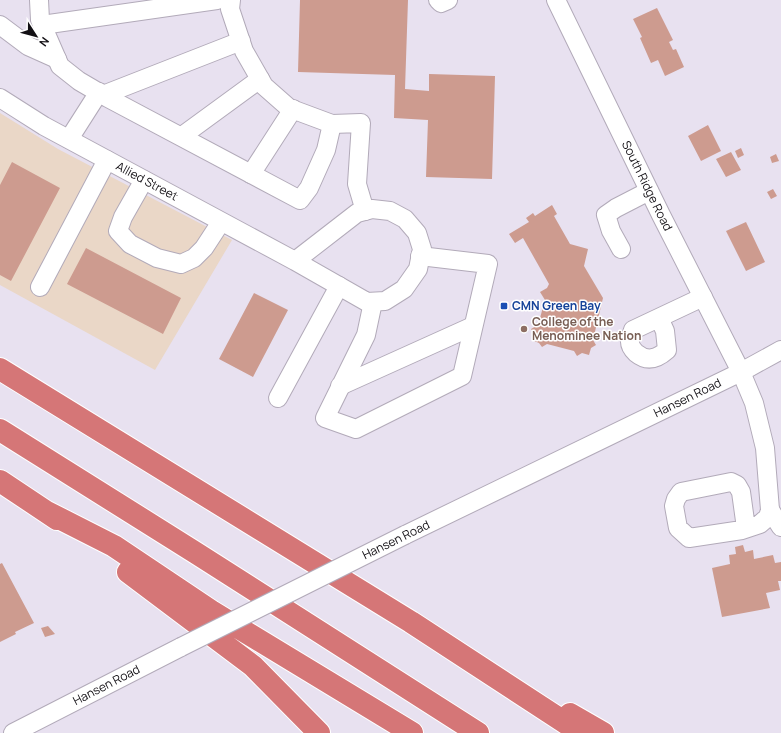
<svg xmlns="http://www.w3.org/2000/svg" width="781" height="733" viewBox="0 0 781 733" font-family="Manrope,sans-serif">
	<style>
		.industrial { fill: #ead7c7 }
		.building { fill: #cd9b8f }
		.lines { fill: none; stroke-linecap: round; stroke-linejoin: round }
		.minor-casing { stroke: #b2aab9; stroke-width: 20 }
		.highway-casing { stroke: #fff; stroke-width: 24 }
		.minor { stroke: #fff; stroke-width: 18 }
		.highway { stroke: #d57677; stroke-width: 22 }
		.minor-bridge-casing { stroke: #b2aab9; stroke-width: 20; stroke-linecap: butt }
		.minor-bridge { stroke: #fff; stroke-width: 18 }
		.transit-dot { fill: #1a4fb4; stroke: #fff; stroke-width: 1.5 }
		.education-dot { fill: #8d6e63; stroke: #fff; stroke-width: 1.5 }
		.labels { text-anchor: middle; stroke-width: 3; stroke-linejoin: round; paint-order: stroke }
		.street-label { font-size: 12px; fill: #120f14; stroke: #fff }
		.transit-label { font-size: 12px; font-weight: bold; fill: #164399; stroke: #fff; text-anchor: start }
		.education-label { font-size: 12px; font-weight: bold; fill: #785e54; stroke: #fff; text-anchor: start }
	</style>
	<rect width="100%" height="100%" fill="#e8e1f0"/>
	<path class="industrial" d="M0,113l58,36 174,91 -77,130 -155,-85z"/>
	<path class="building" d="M300,0h108l-3,89 24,2v-17l66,2 -3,103 -66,-2 2,-57 -34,-2 1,-43 -97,-3z
		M657,8l16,32 -4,2 4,8 3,-1 8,18 -19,9 -7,-16 -7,3 -11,-25 2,-1 -9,-18z
		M708,125l13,26 -20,10 -13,-25z
		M741,148l3,7 -6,3 -3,-7z
		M731,152l10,18 -15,7 -10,-18z
		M776,154l3,7 -7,2 -2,-6z
		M12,162l48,26 -49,93 -11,-6v-90z
		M773,189l4,7 -6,3 -4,-7z
		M552,205l5,9 -3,2 16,28 18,5 -4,17 19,32 -10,42 3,5 -5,3 -2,7 -7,-2 -5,3 -3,-5 -27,-7 -5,3 -3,-4 -5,-2 2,-5 -5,-7 7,-4 7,-25 -5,-8 7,-4 2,-4 -26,-46 -8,5 -6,-9 20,-12 -3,-4 7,-5 2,3z
		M746,222l19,40 -19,9 -20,-40z
		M86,248l95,50 -18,36 -96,-50z
		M254,293l34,17 -35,67 -34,-18z
		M743,545l2,7 8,-2 1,9 19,-4 2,8 6,-1v19h-3l2,9 -14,3 4,15 -48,9 -10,-49 18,-4 -1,-9 7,-1 -1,-7z
		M2,563l32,60 -19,9 1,2 -16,8v-78z
		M48,626l7,8 -10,3 -4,-9z"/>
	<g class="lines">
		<defs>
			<g id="minor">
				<path d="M39,0l1,20 20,46 19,15 29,17 192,102 9,-12 17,-38 6,-26 -43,-16 -25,-22 -20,-35 -14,-42 1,-9"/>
				<path d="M438,0l3,3 7,-3"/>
				<path id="s1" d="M556,0l105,215 80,157 13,31 11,45 5,62 -2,7 -8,7 -18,6 -53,8 -11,-10 -4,-22 2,-7 5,-7 50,-10 6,3 4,7 5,36"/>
				<path d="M0,25l28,21 29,13"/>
				<path d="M42,25l175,-25"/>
				<path d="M103,95l138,-54"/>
				<path id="s2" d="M0,98l44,28 251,135 72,41 18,-1 19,-12 14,-20 4,-20 -5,-16 -12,-14 -15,-8 -18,-2 -15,4 -62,48"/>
				<path d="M332,124l29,-1 -4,61 8,27"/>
				<path d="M182,136l78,-57"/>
				<path d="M69,139l30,-47"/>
				<path d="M251,174l42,-65"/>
				<path d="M144,180l-21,37 -5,14 12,13 27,14 24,6 13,-6 10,-10 17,-26"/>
				<path d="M621,249l-10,-18 -5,-16 10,-7 33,-17"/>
				<path d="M40,287l67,-127"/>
				<path d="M373,302l-7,33 -41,83 31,11 106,-53 26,-112 -68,-8"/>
				<path d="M659,318l6,13 2,19c-10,9 -20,12 -31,3 -3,-3 -6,-7 -6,-11 -1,-3 2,-8 3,-12l70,-33"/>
				<path d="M340,386l133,-60"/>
				<path d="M278,398l61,-112"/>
				<path d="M770,510l11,17"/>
				<path id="s3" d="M405,535l336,-163 40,-22"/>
				<path id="s4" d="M13,733l168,-86"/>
			</g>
			<path id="highway" d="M0,369l411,253 170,111
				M0,430l196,123 282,180
				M0,481l57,38
				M45,511l69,35 97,65 201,122
				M128,572l125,94 66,67
				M570,714l33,19"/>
		</defs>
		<use href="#minor" class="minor-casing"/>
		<use href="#highway" class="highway-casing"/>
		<use href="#minor" class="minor"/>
		<use href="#highway" class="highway"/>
		<defs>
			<path id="minor-bridge" d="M181,647l224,-112"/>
		</defs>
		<use href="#minor-bridge" class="minor-bridge-casing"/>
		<use href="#minor-bridge" class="minor-bridge"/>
	</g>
	<rect class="transit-dot" x="500" y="302" width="8" height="8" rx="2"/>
	<circle class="education-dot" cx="524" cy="329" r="4"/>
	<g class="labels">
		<g class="street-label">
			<text dy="4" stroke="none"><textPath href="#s2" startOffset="169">Allied Street</textPath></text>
			<text dy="4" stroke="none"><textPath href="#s1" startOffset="207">South Ridge Road</textPath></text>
			<text dy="4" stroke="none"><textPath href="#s3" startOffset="314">Hansen Road</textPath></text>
			<text transform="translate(396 540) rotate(-26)" y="4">Hansen Road</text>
			<text dy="4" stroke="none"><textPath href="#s4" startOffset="105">Hansen Road</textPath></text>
		</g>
		<g class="transit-label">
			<text x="512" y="310">CMN Green Bay</text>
		</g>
		<g class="education-label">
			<text x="532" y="326">College of the<tspan x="532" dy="14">Menominee Nation</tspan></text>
		</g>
	</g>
	<g transform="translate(36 36) rotate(126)" stroke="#ffffff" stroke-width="3" paint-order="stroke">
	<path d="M0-3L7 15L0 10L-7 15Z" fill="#120f14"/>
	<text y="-6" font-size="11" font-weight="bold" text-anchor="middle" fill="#120f14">N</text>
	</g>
</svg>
